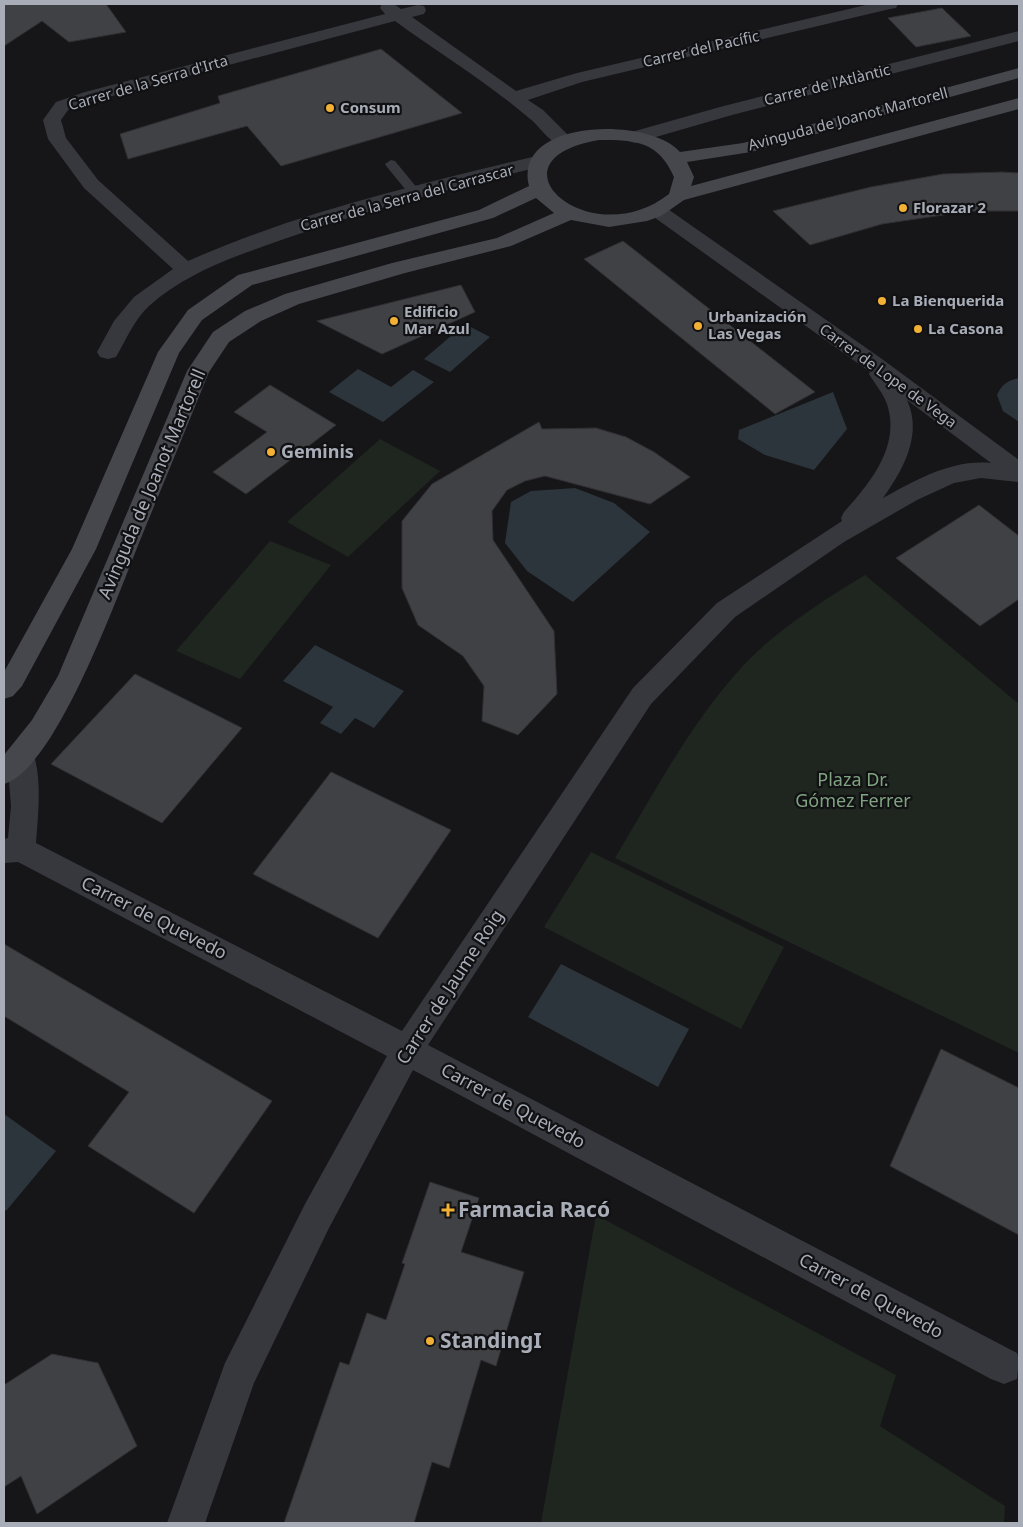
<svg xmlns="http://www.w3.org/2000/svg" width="1023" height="1527" viewBox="0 0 1023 1527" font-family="'Noto Sans',sans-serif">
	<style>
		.green { fill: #1e261f }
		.water { fill: #2c353c }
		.building { fill: #404145; stroke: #303034 }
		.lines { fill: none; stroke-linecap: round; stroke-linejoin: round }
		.lane { fill: #37383d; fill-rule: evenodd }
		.street { fill: #37383d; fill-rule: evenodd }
		.secondary { fill: #45474d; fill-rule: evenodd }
		.poi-dot { fill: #f2b134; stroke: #111113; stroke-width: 2 }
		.labels { text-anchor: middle; stroke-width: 4.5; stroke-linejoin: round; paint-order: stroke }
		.far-street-label { font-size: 15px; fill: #a8adb8; stroke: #111113 }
		.far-poi-label { font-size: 15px; font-weight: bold; fill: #a8adb8; stroke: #111113; text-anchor: start }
		.poi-label { font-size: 18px; font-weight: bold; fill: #a8adb8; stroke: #111113; text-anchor: start }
		.street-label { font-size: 18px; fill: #a8adb8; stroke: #111113 }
		.park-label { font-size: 18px; fill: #7fa381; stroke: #111113 }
		.near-poi-label { font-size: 21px; font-weight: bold; fill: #a8adb8; stroke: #111113; text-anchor: start }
	</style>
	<rect width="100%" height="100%" fill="#161618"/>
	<path class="green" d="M380,439l60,32 -92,86 -61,-35z
		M270,541l61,24 -91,114 -64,-28z
		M865,575l154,129v349l-404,-195c39,-65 75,-134 126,-190 35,-38 80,-66 124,-93z
		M591,852l193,95 -43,82 -197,-102z
		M596,1215l300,160 -16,51 125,80 -1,17h-463z"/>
	<path class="water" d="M465,324l25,13 -40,35 -26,-13z
		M358,369l33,18 22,-17 21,12 -51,40 -54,-30z
		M1019,378v44l-16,-11 -6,-16c5,-11 11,-15 22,-17z
		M833,392l14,37 -33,41 -49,-15 -27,-16 1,-9z
		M575,488l39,15 36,29 -77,70 -46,-31 -22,-28 6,-41 20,-11z
		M315,645l89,46 -30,37 -19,-10 -14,16 -21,-11 13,-16 -50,-26z
		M561,964l128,65 -31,58 -130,-70z
		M4,1114l52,37 -50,60 -2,-2z"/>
	<path class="building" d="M4,4h102l20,28 -57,10 -27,-21 -38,25z
		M942,8l29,28 -55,11 -28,-29z
		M381,49l81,64 -181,53 -34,-40 -119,33 -8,-25 100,-31 -2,-7z
		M1002,172l17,1v38h-49l-88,13 -72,21 -37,-34 98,-24 72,-13z
		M623,241l192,151 -40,22 -191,-155z
		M461,285l14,27 -93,42 -65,-33z
		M270,385l66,40 -90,69 -33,-22 54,-40 -33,-20z
		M539,422l3,7 54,-1 30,9 28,15 36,25 -40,27 -105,-28 -20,5 -18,9 -15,21 1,29 61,91 3,63 -39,41 -36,-14 2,-35 -21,-30 -45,-31 -16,-37v-67l30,-37z
		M979,505l40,31v63l-39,27 -84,-68z
		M135,674l107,54 -80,95 -111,-59z
		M331,772l120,58 -73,108 -125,-64z
		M4,944l268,157 -78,112 -106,-67 41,-54 -125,-76z
		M941,1049l78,39v147l-129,-69z
		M430,1182l49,16 -18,54 63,20 -28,94 -15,-6 -32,108 -17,-6 -18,61h-130l56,-161 9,3 18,-52 19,7 19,-56 -3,-1z
		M52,1354l46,9 39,83 -100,68 -16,-38 -17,11v-102z"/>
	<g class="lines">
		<path class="lane" d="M391,160l4,1 23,28 2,3 -2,3h-8l-23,-28 -2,-3z"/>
		<path class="street" d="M382,4h12l7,5 17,-4 6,1 2,4 -2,4 -12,3 104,74 61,-18 293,-69h28l-2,4 -6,1 -308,73 -54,18 15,10 28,28 2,4 -2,4c-18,4 -29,-18 -42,-28 -41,-35 -90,-65 -134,-97l-298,79 -29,10 -7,10 5,18 32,42 90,81c112,-50 234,-77 352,-106l7,2 3,4 -3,4c-88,22 -175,43 -260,73 -48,17 -99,33 -138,68 -15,14 -23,34 -33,51l-8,2 -8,-2 -3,-5 17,-31 20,-24 39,-28 -89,-81 -36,-49 -5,-19 13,-18 29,-10 300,-78 -5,-6z
			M1019,31v10l-287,74 -97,28 -7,-2 -2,-4 2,-4 92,-26z
			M658,205l7,2 217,152 137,101v22l-38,-4 -27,5 -37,17 -73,42 -109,75 -84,87 -223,341 589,308 2,6 -2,20 -13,5 -13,-5 -578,-309 -84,158 -75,155 -49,140h-38l58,-160 80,-159 82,-148 -369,-194 -14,1v-24l4,-1 3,-32 -4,-50 4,-8 10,-3 10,3c12,25 7,67 5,95l366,188 231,-343 84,-85 125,-82 -1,-3 3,-6c26,-29 57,-66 43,-108 -4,-11 -12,-20 -18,-30l1,-2 -219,-157 -3,-4 3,-4zM907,400l84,63c-39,-4 -75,17 -108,35 20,-28 40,-63 24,-98z"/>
		<path class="secondary" d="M1019,68v10l-268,74 -64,10 7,15 -3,9 328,-88v11l-335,91 -23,16 -14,5 -38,6 -38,-7 -60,26 -106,27 -106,31 -38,17 -32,21 -20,30c-22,54 -44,108 -66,161 -22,53 -86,236 -139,251v-29l28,-35 26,-44 129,-305 26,-39 32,-21 40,-17 107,-31 105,-25 57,-25 -18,-15 -43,20 -241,67 -50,35 -23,33 -83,196 -74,137 -9,10 -9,3v-27l68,-123 86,-197 30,-42 50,-35 241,-65 50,-24c-17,-67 119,-70 151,-34l63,-9zM599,140c37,0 59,1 75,37l-5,17c-79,62 -188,-34 -70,-54z"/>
	</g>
	<g class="poi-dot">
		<circle cx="330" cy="108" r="5"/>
		<circle cx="903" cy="208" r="5"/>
		<circle cx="882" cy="301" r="5"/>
		<circle cx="394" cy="321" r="5"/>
		<circle cx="698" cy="326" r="5"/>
		<circle cx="918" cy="329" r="5"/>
		<circle cx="271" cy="452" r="5"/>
		<path d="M445.5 1202.5h5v5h5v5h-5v5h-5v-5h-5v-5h5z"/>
		<circle cx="430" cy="1341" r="5"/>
	</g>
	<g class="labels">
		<g class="far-street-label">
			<text transform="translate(701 49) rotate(-13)" y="5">Carrer del Pacífic</text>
			<text transform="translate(148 83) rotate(-16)" y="5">Carrer de la Serra d'Irta</text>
			<text transform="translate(827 85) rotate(-14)" y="5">Carrer de l'Atlàntic</text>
			<text transform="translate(848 119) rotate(-15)" y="5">Avinguda de Joanot Martorell</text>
			<text transform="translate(407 198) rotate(-15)" y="5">Carrer de la Serra del Carrascar</text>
			<text transform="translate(888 376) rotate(36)" y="5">Carrer de Lope de Vega</text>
		</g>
		<g class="far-poi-label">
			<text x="340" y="113">Consum</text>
			<text x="913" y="213">Florazar 2</text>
			<text x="892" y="306">La Bienquerida</text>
			<text x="404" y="317">Edificio<tspan x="404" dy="17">Mar Azul</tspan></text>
			<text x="708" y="322">Urbanización<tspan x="708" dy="17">Las Vegas</tspan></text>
			<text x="928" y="334">La Casona</text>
		</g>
		<g class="poi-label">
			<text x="281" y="458">Geminis</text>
		</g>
		<g class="street-label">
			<text transform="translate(152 484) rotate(-67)" y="6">Avinguda de Joanot Martorell</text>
			<text transform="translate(154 918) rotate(27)" y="6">Carrer de Quevedo</text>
			<text transform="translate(450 987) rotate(-57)" y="6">Carrer de Jaume Roig</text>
			<text transform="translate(513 1106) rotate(28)" y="6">Carrer de Quevedo</text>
			<text transform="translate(871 1296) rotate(28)" y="6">Carrer de Quevedo</text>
		</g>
		<g class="park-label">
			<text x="853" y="786">Plaza Dr.<tspan x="853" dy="21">Gómez Ferrer</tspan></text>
		</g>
		<g class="near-poi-label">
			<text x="458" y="1217">Farmacia Racó</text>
			<text x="440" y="1348">StandingI</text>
		</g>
	</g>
	<rect width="1023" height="1527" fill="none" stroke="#a8adb8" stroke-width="10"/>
</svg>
